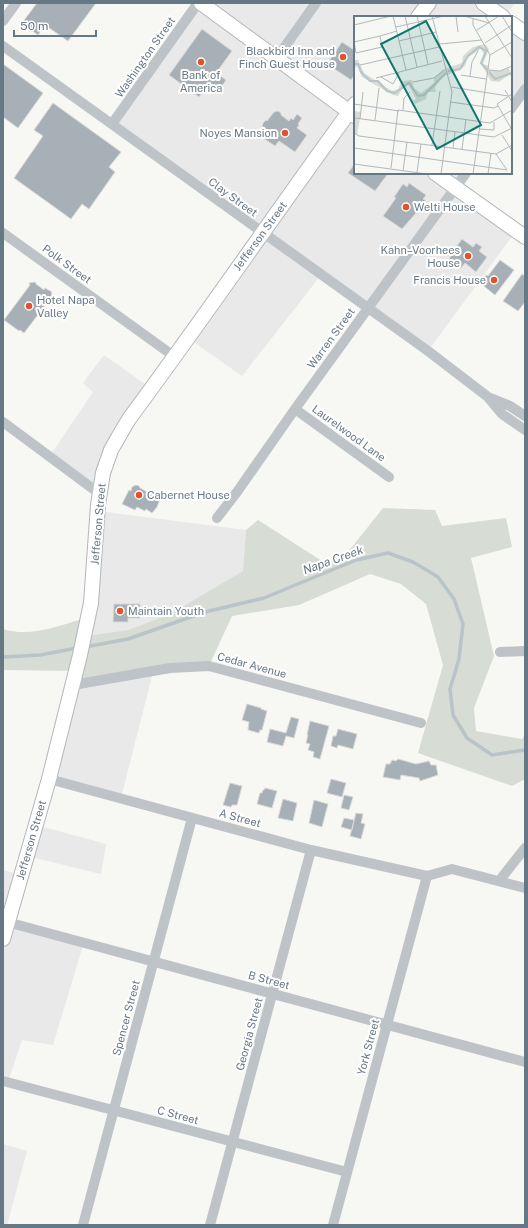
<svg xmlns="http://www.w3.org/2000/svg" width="528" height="1228" viewBox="0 0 528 1228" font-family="'Public Sans',sans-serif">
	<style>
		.built { fill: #e8e9e8 }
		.green { fill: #d7dcd4 }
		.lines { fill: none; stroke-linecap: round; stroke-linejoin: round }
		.stream { stroke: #b8c4c8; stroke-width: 3.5 }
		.building { fill: #a7b0b6; stroke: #d9d9d7 }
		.secondary-casing { stroke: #b1b7bb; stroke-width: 16 }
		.minor { stroke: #bec3c7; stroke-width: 10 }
		.secondary { stroke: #fff; stroke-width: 14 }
		.poi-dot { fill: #df532d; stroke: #fff; stroke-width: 1.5 }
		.labels { text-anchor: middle; stroke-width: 4; stroke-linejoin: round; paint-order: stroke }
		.poi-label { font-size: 11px; fill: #677885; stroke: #fff; text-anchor: end }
		.street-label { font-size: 11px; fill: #677885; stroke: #fff }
		.water-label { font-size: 12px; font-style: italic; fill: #637980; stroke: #fff }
		.inset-river { fill: none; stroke: #b8c4c8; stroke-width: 2 }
		.inset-road { fill: none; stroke: #b0b9be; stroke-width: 1 }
		.view { fill: #0f766e; fill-opacity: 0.15; stroke: #0f766e; stroke-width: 2 }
		.inset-edge { fill: none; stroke: #677885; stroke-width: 2 }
	</style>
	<rect width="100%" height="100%" fill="#f7f7f4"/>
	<path class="built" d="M198,3h317l-11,14h-149v156h111l-11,14 61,44 -88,120 -107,-76 -79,101 -54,-38 74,-105 -150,-109z
		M511,23l14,10v56l-14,20z
		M104,355l48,34 -29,40 -23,65 -51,-37 44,-65 -10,-9z
		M98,511l148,19 -3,41 -73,43 -42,16 -43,6z
		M153,672l-32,126 -72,-19 24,-89z
		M36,825l70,19 -5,30 -74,-18z
		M3,870l18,5 -10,34 -8,-3z
		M7,922l77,20 -31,103 -31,-5 -14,42 -5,-1v-142z
		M3,1144l24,7 -20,74h-4z"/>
	<path class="green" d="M383,508l52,2 7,16 64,-8 6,29 -41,11 23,98 -20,52 2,23 46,8 3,-5v45l-13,7 -94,-33 25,-88 -17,-61 -25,-20 -31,-10 -71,31 -67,11 -23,50 -39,2 -97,22 4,-19 -74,-1v-41c28,9 58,-4 85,-12l-3,19 43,-6 42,-16 73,-43 3,-41 12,-10 67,43 23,-11z"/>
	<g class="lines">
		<path class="stream" d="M85,647l43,-8 77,-27 59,-14 92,-38 32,-7 25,9 25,15 16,22 9,25 -4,35 -9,30 3,26 14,23 25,17 33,-5
			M3,657l37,-2 37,-7"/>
	</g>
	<path class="building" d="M37,3h59l-28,38 -23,-16 -7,10 -16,-12z
		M202,29l30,22 -16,22 10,7 -8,12 -10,-7 -9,12 -30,-22z
		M342,42l12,8 1,-2v26l-4,6 -24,-16z
		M3,64l40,29 -25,35 -15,-11z
		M53,103l68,49 -12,15 6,5 -26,37 -7,-5 -11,15 -57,-41 29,-42 -9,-6z
		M278,111l3,2v2l8,6 2,-3 2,2 4,-6 5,4 -4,6 1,1 -2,3 10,7 -12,17 -16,-11 -4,5 -12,-8 5,-7 -6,-5 1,-3 3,-3 1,1 7,-9z
		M355,163v10h29l3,2 -12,16 -27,-18z
		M409,183l17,12 -3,4 3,2 -9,13 -1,-1 -14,16 -19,-13 13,-18 -2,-1 9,-13 4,3z
		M462,239l11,8 3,-4 6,4 -3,4 8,6 -11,15 -11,-9 -4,5 -12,-9 3,-5h-1z
		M500,260l14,10 -19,25 -15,-12 6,-8 2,1z
		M522,274l3,2v26l-7,9 -15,-10z
		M35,282l1,2 8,6 1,-2 7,4 -1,2 2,1 -29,38 -4,-3 -1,1 -15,-11 26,-35 -1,-2z
		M136,485l3,1 1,2 20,11 -3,8 -5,6 -6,-4 -1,2 -8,-4 -2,3 -13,-6 7,-14 2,1 1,-4z
		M114,604h26v14h-12v4h-15z
		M247,704l14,4v1l6,2 -5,19h-2l-1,3 -11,-3 1,-8 -7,-2z
		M291,717l8,2 -5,19 -8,-2 -3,10 -16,-4 3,-13 16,4z
		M310,721l19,5 -9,33 -7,-2 1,-5 -6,-2 2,-6 -4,-1 2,-8h-1z
		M338,729l19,5 -4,15 -15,-4 -1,3 -6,-2 2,-10h3z
		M398,759l18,5 13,-3 2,4h5l2,10 -18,6 -1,-3 -18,-3 -1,5 -17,-3 3,-13h4l2,-4 4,1z
		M331,779l15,4 -4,14 -15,-4z
		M230,783l12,3 -5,19h-5l-1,2 -8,-2z
		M265,788l12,3 -5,17 -15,-4 3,-11h2l1,-3h1z
		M344,795l9,2 -4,13 -8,-2z
		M283,799l14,4 -4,18 -15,-3z
		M314,800l14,4 -6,23 -13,-4z
		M356,813l7,1 -2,9 4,1 -4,15 -11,-3z
		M344,818l10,2 -2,10 -11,-3z"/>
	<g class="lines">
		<defs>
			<path id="secondary" d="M201,3l154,113
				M483,3l20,14
				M418,17l11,-14
				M511,23l14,10
				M435,173l90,64
				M3,939l46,-160 31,-124 11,-52 7,-98 5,-32 8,-23 12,-21 6,-10c77,-104 150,-211 226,-315"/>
		</defs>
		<use href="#secondary" class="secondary-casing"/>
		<path class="minor" d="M3,21l13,-18
			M3,46l425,305 60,46 14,17 23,16
			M276,59l40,-56
			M511,109l14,-20
			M112,124l86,-121
			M3,233l172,124
			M490,398l20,8 15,10
			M295,409l94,68
			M3,422l97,72
			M217,518l20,-26 58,-83 171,-236
			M500,652l25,-1
			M73,685l97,-17 39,-2 212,57
			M49,779l262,71 116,26 25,-7 73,19
			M499,881l26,-33
			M7,922l518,140
			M3,1081l344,91
			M83,1225l109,-407
			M210,1225l101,-375
			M333,1225l94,-349"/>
		<use href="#secondary" class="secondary"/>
	</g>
	<g class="poi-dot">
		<circle cx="343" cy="57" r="4"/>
		<circle cx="201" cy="62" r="4"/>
		<circle cx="285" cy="133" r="4"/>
		<circle cx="406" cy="207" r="4"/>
		<circle cx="468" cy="256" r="4"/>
		<circle cx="494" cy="280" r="4"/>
		<circle cx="29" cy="306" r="4"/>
		<circle cx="139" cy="495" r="4"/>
		<circle cx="120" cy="611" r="4"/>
	</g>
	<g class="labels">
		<g class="poi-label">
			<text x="335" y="55">Blackbird Inn and<tspan x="335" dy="13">Finch Guest House</tspan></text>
			<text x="201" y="79" text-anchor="middle">Bank of<tspan x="201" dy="13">America</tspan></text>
			<text x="277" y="137">Noyes Mansion</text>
			<text x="414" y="211" text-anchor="start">Welti House</text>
			<text x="460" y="254">Kahn–Voorhees<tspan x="460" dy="13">House</tspan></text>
			<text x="486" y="284">Francis House</text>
			<text x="37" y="304" text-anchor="start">Hotel Napa<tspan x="37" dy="13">Valley</tspan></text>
			<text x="147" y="499" text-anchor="start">Cabernet House</text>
			<text x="128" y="615" text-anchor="start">Maintain Youth</text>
		</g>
		<g class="street-label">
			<text transform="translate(145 57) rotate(-55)" y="4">Washington Street</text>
			<text transform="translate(233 197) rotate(36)" y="4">Clay Street</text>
			<text transform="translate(260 236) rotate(-54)" y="4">Jefferson Street</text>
			<text transform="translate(67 264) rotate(36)" y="4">Polk Street</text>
			<text transform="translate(331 338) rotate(-54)" y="4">Warren Street</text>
			<text transform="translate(349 433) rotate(36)" y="4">Laurelwood Lane</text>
			<text transform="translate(98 524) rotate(-85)" y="4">Jefferson Street</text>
			<text transform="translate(252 665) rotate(15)" y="4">Cedar Avenue</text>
			<text transform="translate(240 818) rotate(15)" y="4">A Street</text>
			<text transform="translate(31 840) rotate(-74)" y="4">Jefferson Street</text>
			<text transform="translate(269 980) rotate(15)" y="4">B Street</text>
			<text transform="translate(126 1018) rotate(-75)" y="4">Spencer Street</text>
			<text transform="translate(249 1034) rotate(-75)" y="4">Georgia Street</text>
			<text transform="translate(368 1047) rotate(-75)" y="4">York Street</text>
			<text transform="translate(178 1115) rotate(15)" y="4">C Street</text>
		</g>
		<g class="water-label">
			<text transform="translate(333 560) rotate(-20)" y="4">Napa Creek</text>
		</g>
	</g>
	<g transform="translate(354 16)">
		<rect width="158" height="158" fill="#f7f7f4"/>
		<path d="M131,28l4,5 -6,15 6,2v4l11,1 9,-3 3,8 -3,-1 -10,7 -8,-1 -10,-18 3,-9 -3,-5 -13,8 -3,9 -5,4 -18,7 -7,10 1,5h-8l-2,7 -11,5 -2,-3 3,-2 -8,-15 -4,2 -6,10 -5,-1 -31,-18 -5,-11 -3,3v-9h4l6,13 28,18 6,-2 4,-8 10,-1 2,8 7,5 13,-10v-5l10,-9 18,-6 1,-7 10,-9zM0,95l7,1 -4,23 -3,-2z" fill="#d7dcd4"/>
		<path class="inset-river" d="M0,48h4l3,8 9,9h8l9,10 8,2 14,-10 9,13 6,-1 22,-22M94,55l12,-2 8,-13 11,-9 7,4 -5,12 6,7M135,56l6,7 17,-6"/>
		<path class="inset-road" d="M39,0l13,54M51,0l12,51M63,0l11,48M78,0l20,76 -11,82M102,0l2,16M110,0l25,7M131,0l27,42M148,0l10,16M119,3v6l17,30 -17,119M0,9l37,-9M42,11l48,-11M123,14l22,-14M26,20l2,11 -26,6 -2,-11zM26,20l17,-5M45,25l37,-9M131,27l27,-18M86,28l42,-4M136,39l22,-13M6,49l79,-18M135,54l11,1 12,-5M107,59l25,4M116,60l2,-14 6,-11M27,61l12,7 6,-11M22,62l66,-17M59,66l21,-4 10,-8M97,71l57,9M151,74l7,12M96,86l44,6 4,-2M0,88l45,7M44,94l92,13 22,-13M49,94l1,-12 6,-6M1,102l139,19 18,-9M6,103l3,-27M21,104l4,-32M157,112l-14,-24 15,-10M125,113l15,1v-8M0,117l5,3 85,11M148,119l10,16M78,129l8,-54M90,131l52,7 16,-9M0,132l153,22 -11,-16M99,132l2,-16M108,133l4,-30M0,148l73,10M37,152l7,-58M49,155l4,-29M63,156l4,-28M134,158l3,-21"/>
		<path class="view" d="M72,5l55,104 -44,24 -56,-105z"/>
		<rect width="158" height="158" class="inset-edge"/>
	</g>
	<rect width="528" height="1228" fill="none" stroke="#677885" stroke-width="8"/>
	<path d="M14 30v6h82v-6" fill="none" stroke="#677885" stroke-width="2"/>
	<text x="20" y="30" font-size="12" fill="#677885" stroke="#ffffff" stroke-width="3" paint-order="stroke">50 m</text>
</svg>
